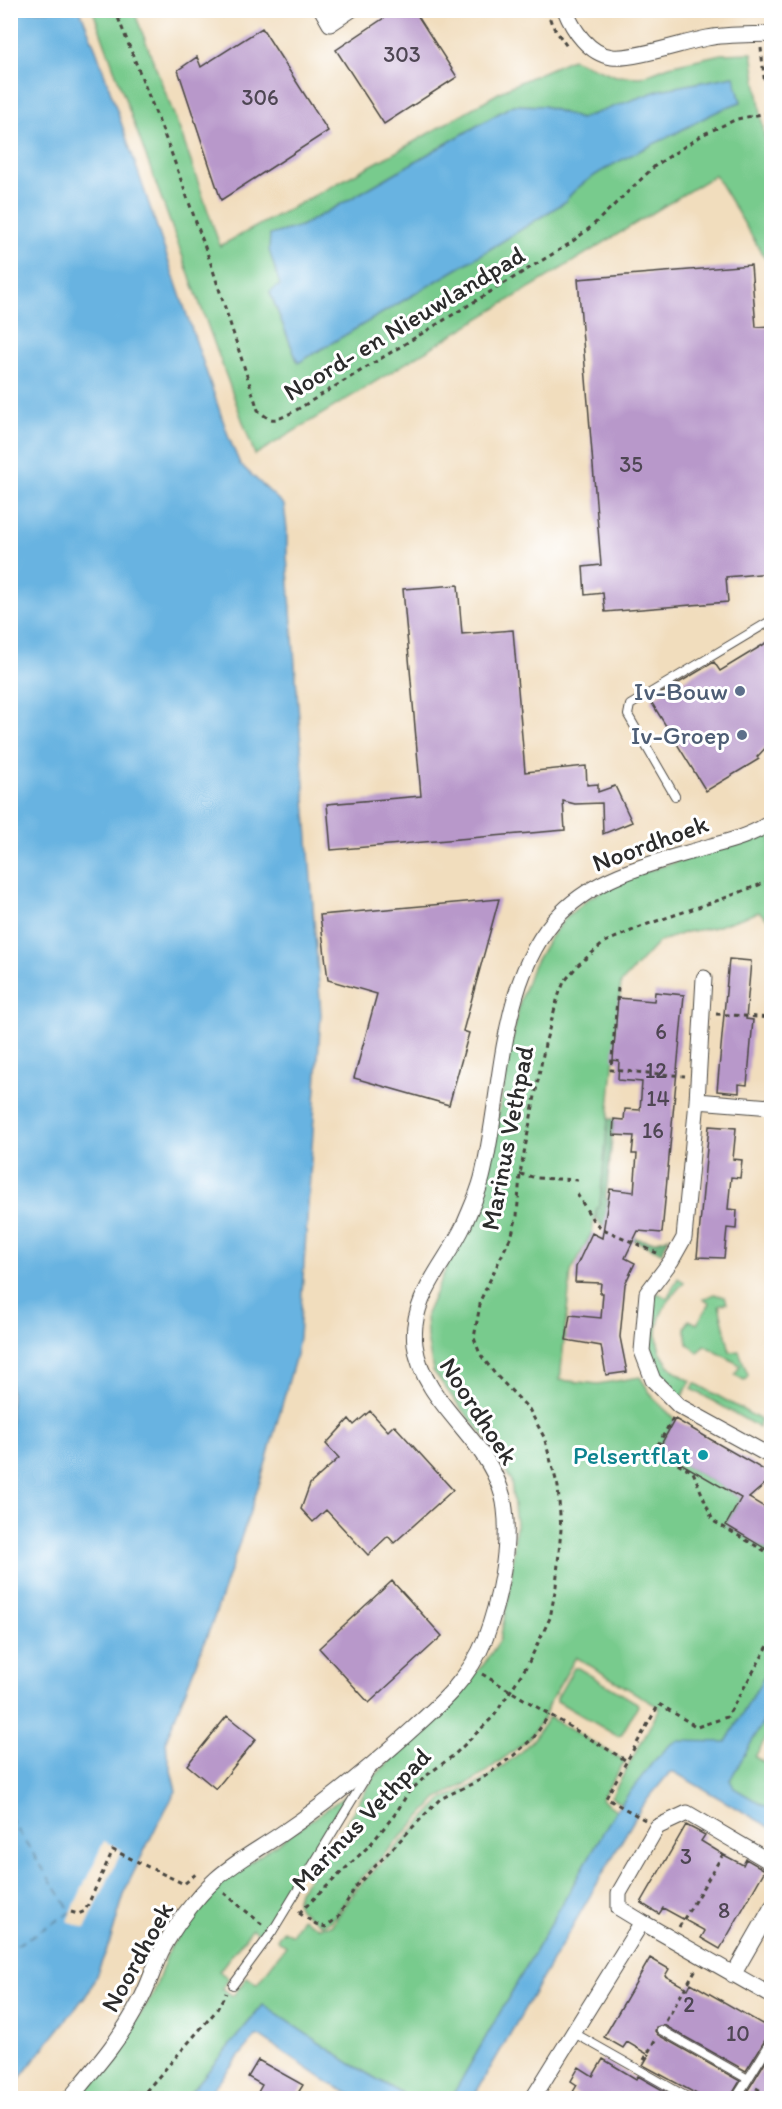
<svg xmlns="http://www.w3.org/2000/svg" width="782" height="2109" viewBox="0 0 782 2109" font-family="Itim,sans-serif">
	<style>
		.green { fill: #78cb8d; stroke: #527b5c; stroke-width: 1.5; fill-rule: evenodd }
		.forest { fill: #62af78; stroke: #466d52; stroke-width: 1.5 }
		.water { fill: #68b3e1; stroke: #4a6f86; stroke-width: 1.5 }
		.pier { fill: #f1ddbd }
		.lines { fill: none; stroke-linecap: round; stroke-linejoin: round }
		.ferry { stroke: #436174; stroke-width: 1.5; stroke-dasharray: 8 6; stroke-linecap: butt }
		.building { fill: #b898ca }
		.lane-casing { stroke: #494641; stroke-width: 10 }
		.street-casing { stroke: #494641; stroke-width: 17 }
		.path { stroke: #494641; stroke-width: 3; stroke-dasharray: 4.5 4.5; stroke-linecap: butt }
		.lane { stroke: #fff; stroke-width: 8 }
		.street { stroke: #fff; stroke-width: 15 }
		.service-dot { fill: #5c6f8a; stroke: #fff; stroke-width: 2 }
		.culture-dot { fill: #0f9aa8; stroke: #fff; stroke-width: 2 }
		.labels { text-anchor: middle; stroke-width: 6; stroke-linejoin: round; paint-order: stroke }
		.number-label { font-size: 22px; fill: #4e4653 }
		.street-label { font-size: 26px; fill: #2b2b2b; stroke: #fff }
		.service-label { font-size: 26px; fill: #4e5e75; stroke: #fff; text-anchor: end }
		.culture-label { font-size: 26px; fill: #0d838f; stroke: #fff; text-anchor: end }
	</style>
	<rect width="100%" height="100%" fill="#fff"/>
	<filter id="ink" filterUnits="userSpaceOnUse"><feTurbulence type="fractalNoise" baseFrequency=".0167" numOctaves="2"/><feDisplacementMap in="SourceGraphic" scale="12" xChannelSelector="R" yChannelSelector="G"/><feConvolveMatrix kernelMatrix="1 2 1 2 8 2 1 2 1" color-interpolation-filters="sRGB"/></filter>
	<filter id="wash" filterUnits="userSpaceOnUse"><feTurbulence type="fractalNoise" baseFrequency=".008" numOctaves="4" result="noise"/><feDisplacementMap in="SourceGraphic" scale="24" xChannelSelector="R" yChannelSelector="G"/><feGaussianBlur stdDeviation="1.35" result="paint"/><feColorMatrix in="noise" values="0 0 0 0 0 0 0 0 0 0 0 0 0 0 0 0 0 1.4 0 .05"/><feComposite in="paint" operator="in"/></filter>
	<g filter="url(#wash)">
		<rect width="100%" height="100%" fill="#f1ddbd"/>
		<path class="green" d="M93,11h41l47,122 39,113 178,-95 111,-64 63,-28 44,17 25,1 28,-11 52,-12 31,-1 15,102 4,15v98l-56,-93 -460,280zM733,76l8,26c-24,7 -45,21 -67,32 -28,14 -93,42 -109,68l-83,52 -184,109 -28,-70 10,-8 -10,-50 31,-9 44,-24 168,-97 31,1 36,13 80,-29z
			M771,830v92l-12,-10 -47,16 -26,4 -27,10 -38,41 -21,221 -4,6 -4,22 -21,40 -11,108 38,4 42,-7 14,22 21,20 -17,31 83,48 -15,27 45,27v113l-45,77 -55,2 -18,18 -31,42 -11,-7 49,-89 -84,-51 -28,48 -3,11 -17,24 -52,39 -38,19 -81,85 -21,32 -8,8 -6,2 -23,-16 -3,-7 3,-11 28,-37 48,-78 109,-112 16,-24 10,-50 6,-66 -5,-43 -18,-35 -34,-40 -26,-35 -6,-33 -1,-24 60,-136 34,-176 11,-32 18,-31 17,-22 25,-20 36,-19z
			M678,1278l6,4c-7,8 -15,16 -20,26 -16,31 -3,59 27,73l-10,17c-37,-25 -32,-61 -27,-100l3,-5 10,5z
			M714,1294l11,3 2,6 -8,2 11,47 9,-1 9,24 -1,4 -3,1 -9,-5 5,-10 -36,-20 -6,8 -11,-10 -2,-15 4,-8 8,4 12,-21 -6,-4z
			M695,1383l66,37 -3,7 -66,-38z
			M574,1668h4l59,35 1,3 -17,29 -4,1 -60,-35v-3z
			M771,1708v21l-16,28 16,10v43l-38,-22 -3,-8z
			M549,1717l76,44 -24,38 15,11 -165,288h-42l-58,-34 -88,-59 -77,93h-113l55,-65 25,-38 16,-46 43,-60 136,-95 -87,141 -9,-6 -33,42 10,8 -7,9 11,8 14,-19 10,7 29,-38 -9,-7 6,-9 9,5 10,-17 16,9 13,-1 27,-39 84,-87 39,-18 35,-26 17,-16z"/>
		<path class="forest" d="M608,1119h6l-8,79 2,2 -2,23c20,10 41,26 63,14l-7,16 -60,-27 -6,-7v-9l4,-6z"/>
		<path class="water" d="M80,10l17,42 132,386 11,26 44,41 3,24v27l34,458 -22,323 -3,18 -34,121 -48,142 -48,122 1,14 9,37 -18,32 -32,65 -16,54 -20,48 -79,99 -1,-2078z
			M734,76l7,26c-23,7 -44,20 -67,32 -27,14 -94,42 -109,68l-83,52 -184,109 -28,-71 10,-7 -11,-35 1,-15 31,-9 44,-24 168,-97 31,1 36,13 80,-29z
			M771,1665v43l-41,72 4,8 37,22v18l-97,-56h-4l-28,34 -169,292h-22l165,-288 37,-48 18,-18 6,-3 49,1z
			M263,2005l88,59 58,34h-51l-29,-15 -70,-47h-3l-51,62h-19z"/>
		<path class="pier" d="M104,1841l18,9 -37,79 -18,-8z"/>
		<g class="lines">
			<path class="ferry" d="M10,1818l61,94 -61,37"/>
		</g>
		<g id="blocks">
			<path class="building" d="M396,10h18l43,67 -73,47 -48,-74z
				M262,28l66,103 -107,69 -43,-130 19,-13 4,10z
				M751,265l5,62 15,-1v247l-45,4 2,25 -123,10 -2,-19 -18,2 -2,-28 18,-2 -23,-286z
				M458,585l4,49 51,-4 12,142 61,-6 1,19 11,-1v8l17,-6 17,36 -29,12 -1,-31 -27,1 -12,-3 2,29 -234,20 -4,-46 94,-8 -18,-207z
				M771,640v102l-14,15 2,2 -53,32 -56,-91 64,-38 6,9z
				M499,899l-36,132 6,2 -20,72 -95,-27 23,-84 -49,-14 -8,-65z
				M729,959l22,2 -5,58 7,1 -4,45 -2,20 -8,-1v9l-22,-2z
				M655,992l29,3 -22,238 -24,-2 -13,27 10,5 -10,21 -5,53 7,35 -21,3 -5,-29 -35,-6 4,-25 31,3 2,-25h-3l1,-10 -26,-1 1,-15 16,-34 10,5 8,-49 24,3 3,-38h-5l2,-18 -21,-1 1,-16 10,1 1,-11 15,1 2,-28 -24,-2 1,-19 -6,-1 5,-62 36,3z
				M709,1126l27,2 -3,31 9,1 -2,18 -9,-1 -3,32 9,1 -1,19 -9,-1 -3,30 -27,-1z
				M370,1411l18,20 6,-6 59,65 -59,53 -6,-7 -20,19 -42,-45 -13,12 -12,-13 9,-25 29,-26 -13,-14 23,-25 5,6z
				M675,1419l89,51 3,7 -1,6 -17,15 22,13v41l-45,-27 15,-27 -83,-48z
				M392,1581l50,55 -73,67 -50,-55z
				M227,1716l29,23 -40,50 -29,-24z
				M686,1825l19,10 -4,6 23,14 19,10 3,-6 19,11 -45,79 -19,-11 4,-7 -42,-23 -4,6 -18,-11z
				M650,1958l19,11 -4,7 23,13 3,-6 80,46v5l-4,3 -21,34 -82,-46 -8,2 -1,4 3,4 82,46 -10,17h-26l-61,-33 6,-10 -22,-13 -4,6 -19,-11z
				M771,2052v46h-28l10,-16z
				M603,2059l33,20 2,-3 28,16 -4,6h-78l-11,-6 4,-7 -6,-4 8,-14 14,9z
				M258,2060l45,25 -8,13h-30l-8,-4 5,-9 -14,-8z"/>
		</g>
	</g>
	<g filter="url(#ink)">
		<use href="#blocks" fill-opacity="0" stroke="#494641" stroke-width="1.5"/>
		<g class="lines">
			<defs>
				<path id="lane" d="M675,796l-47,-81 2,-10 142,-85
					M233,1985l39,-53 96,-158
					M661,2030l87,49 24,-39
					M574,2033l115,65
					M736,2098l12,-19"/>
				<path id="street" d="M322,10l8,14 21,-14
					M565,10c8,20 24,44 47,47 20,3 73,-15 95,-19 20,-4 44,-3 65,-4
					M704,978l-7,123 -13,137 -13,23 -24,32 -5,58 11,29 26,26 93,51
					M697,1101l75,6
					M642,1922l130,74
					M733,1975l39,-68
					M70,2098c25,-30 50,-58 68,-93 10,-17 15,-36 23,-53 12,-24 35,-55 55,-73 20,-18 45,-31 68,-47 43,-29 84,-63 123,-98 31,-28 62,-54 78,-95 14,-37 25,-90 20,-130 -2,-21 -14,-43 -26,-60 -24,-33 -58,-61 -64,-104 -6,-47 31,-81 49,-120 6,-15 14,-31 18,-47 21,-83 16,-203 79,-265 40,-40 98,-51 150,-67 20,-5 45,-12 61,-25
					M533,2098l109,-176 -23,-14v-15l38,-66 30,-14 85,50"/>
			</defs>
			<use href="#lane" class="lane-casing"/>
			<use href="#street" class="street-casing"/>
			<path class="path" d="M115,10l56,142 40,112 47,146c14,14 19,10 35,2l276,-168 22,-17 65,-62 48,-31 33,-15 35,-7
				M547,10l5,15 16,23
				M761,48l11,105
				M618,988l-7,82 74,6
				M716,1014l56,4
				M768,1089l4,-30
				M520,1174l17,4 41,2
				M577,1194l17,28 9,7 54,24
				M772,1210c-3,32 -5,63 0,96
				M673,1418l-18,32 38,22 20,49 59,34
				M482,1674l145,87
				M645,1820l-39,-22 53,-94 38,23 30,-10 45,-78
				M224,1893l39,32
				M71,1912l7,2 7,-3 28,-61 71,34 13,-11
				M299,1913l71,-68 26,-32 12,-20 18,-17 28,-21 40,-39 34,-52 22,-46 6,-32 5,-57 -3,-42 -14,-50 -15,-28 -34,-35 -15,-20 -6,-16 7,-39 31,-65 5,-18 3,-42 25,-130 13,-47 6,-15 14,-17 27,-23 43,-18 74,-25 50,-19
				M299,1913l17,11 10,3 12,-10 18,-31 84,-87 40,-19 33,-24 21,-19 15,-22
				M679,1927l46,-76
				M666,2021l30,-52
				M644,2060l11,-20
				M756,2088l16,9
				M140,2098l76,-87 10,-18"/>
			<use href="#lane" class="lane"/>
			<use href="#street" class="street"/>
		</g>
	</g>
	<g class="service-dot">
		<circle cx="740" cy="691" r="6"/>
		<circle cx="742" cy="735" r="6"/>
	</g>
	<circle class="culture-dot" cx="703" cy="1455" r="6"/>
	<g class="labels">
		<g class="number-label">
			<text x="402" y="62">303</text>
			<text x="260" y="105">306</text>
			<text x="631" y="472">35</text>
			<text x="661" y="1039">6</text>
			<text x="656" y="1078">12</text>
			<text x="658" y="1106">14</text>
			<text x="653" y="1138">16</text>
			<text x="686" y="1864">3</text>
			<text x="724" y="1918">8</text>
			<text x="689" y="2012">2</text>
			<text x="738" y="2041">10</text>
		</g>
		<g class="street-label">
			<text transform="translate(404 323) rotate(-31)" y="9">Noord- en Nieuwlandpad</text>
			<text transform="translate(650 843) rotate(-20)" y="9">Noordhoek</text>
			<text transform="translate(507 1138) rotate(-79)" y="9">Marinus Vethpad</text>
			<text transform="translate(479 1411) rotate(57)" y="9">Noordhoek</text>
			<text transform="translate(361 1819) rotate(-46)" y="9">Marinus Vethpad</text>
			<text transform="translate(137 1957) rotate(-61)" y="9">Noordhoek</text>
		</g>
		<g class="service-label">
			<text x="728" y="700">Iv-Bouw</text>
			<text x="730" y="744">Iv-Groep</text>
		</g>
		<g class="culture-label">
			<text x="691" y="1464">Pelsertflat</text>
		</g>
	</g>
	<rect width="782" height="2109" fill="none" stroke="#fff" stroke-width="36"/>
</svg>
